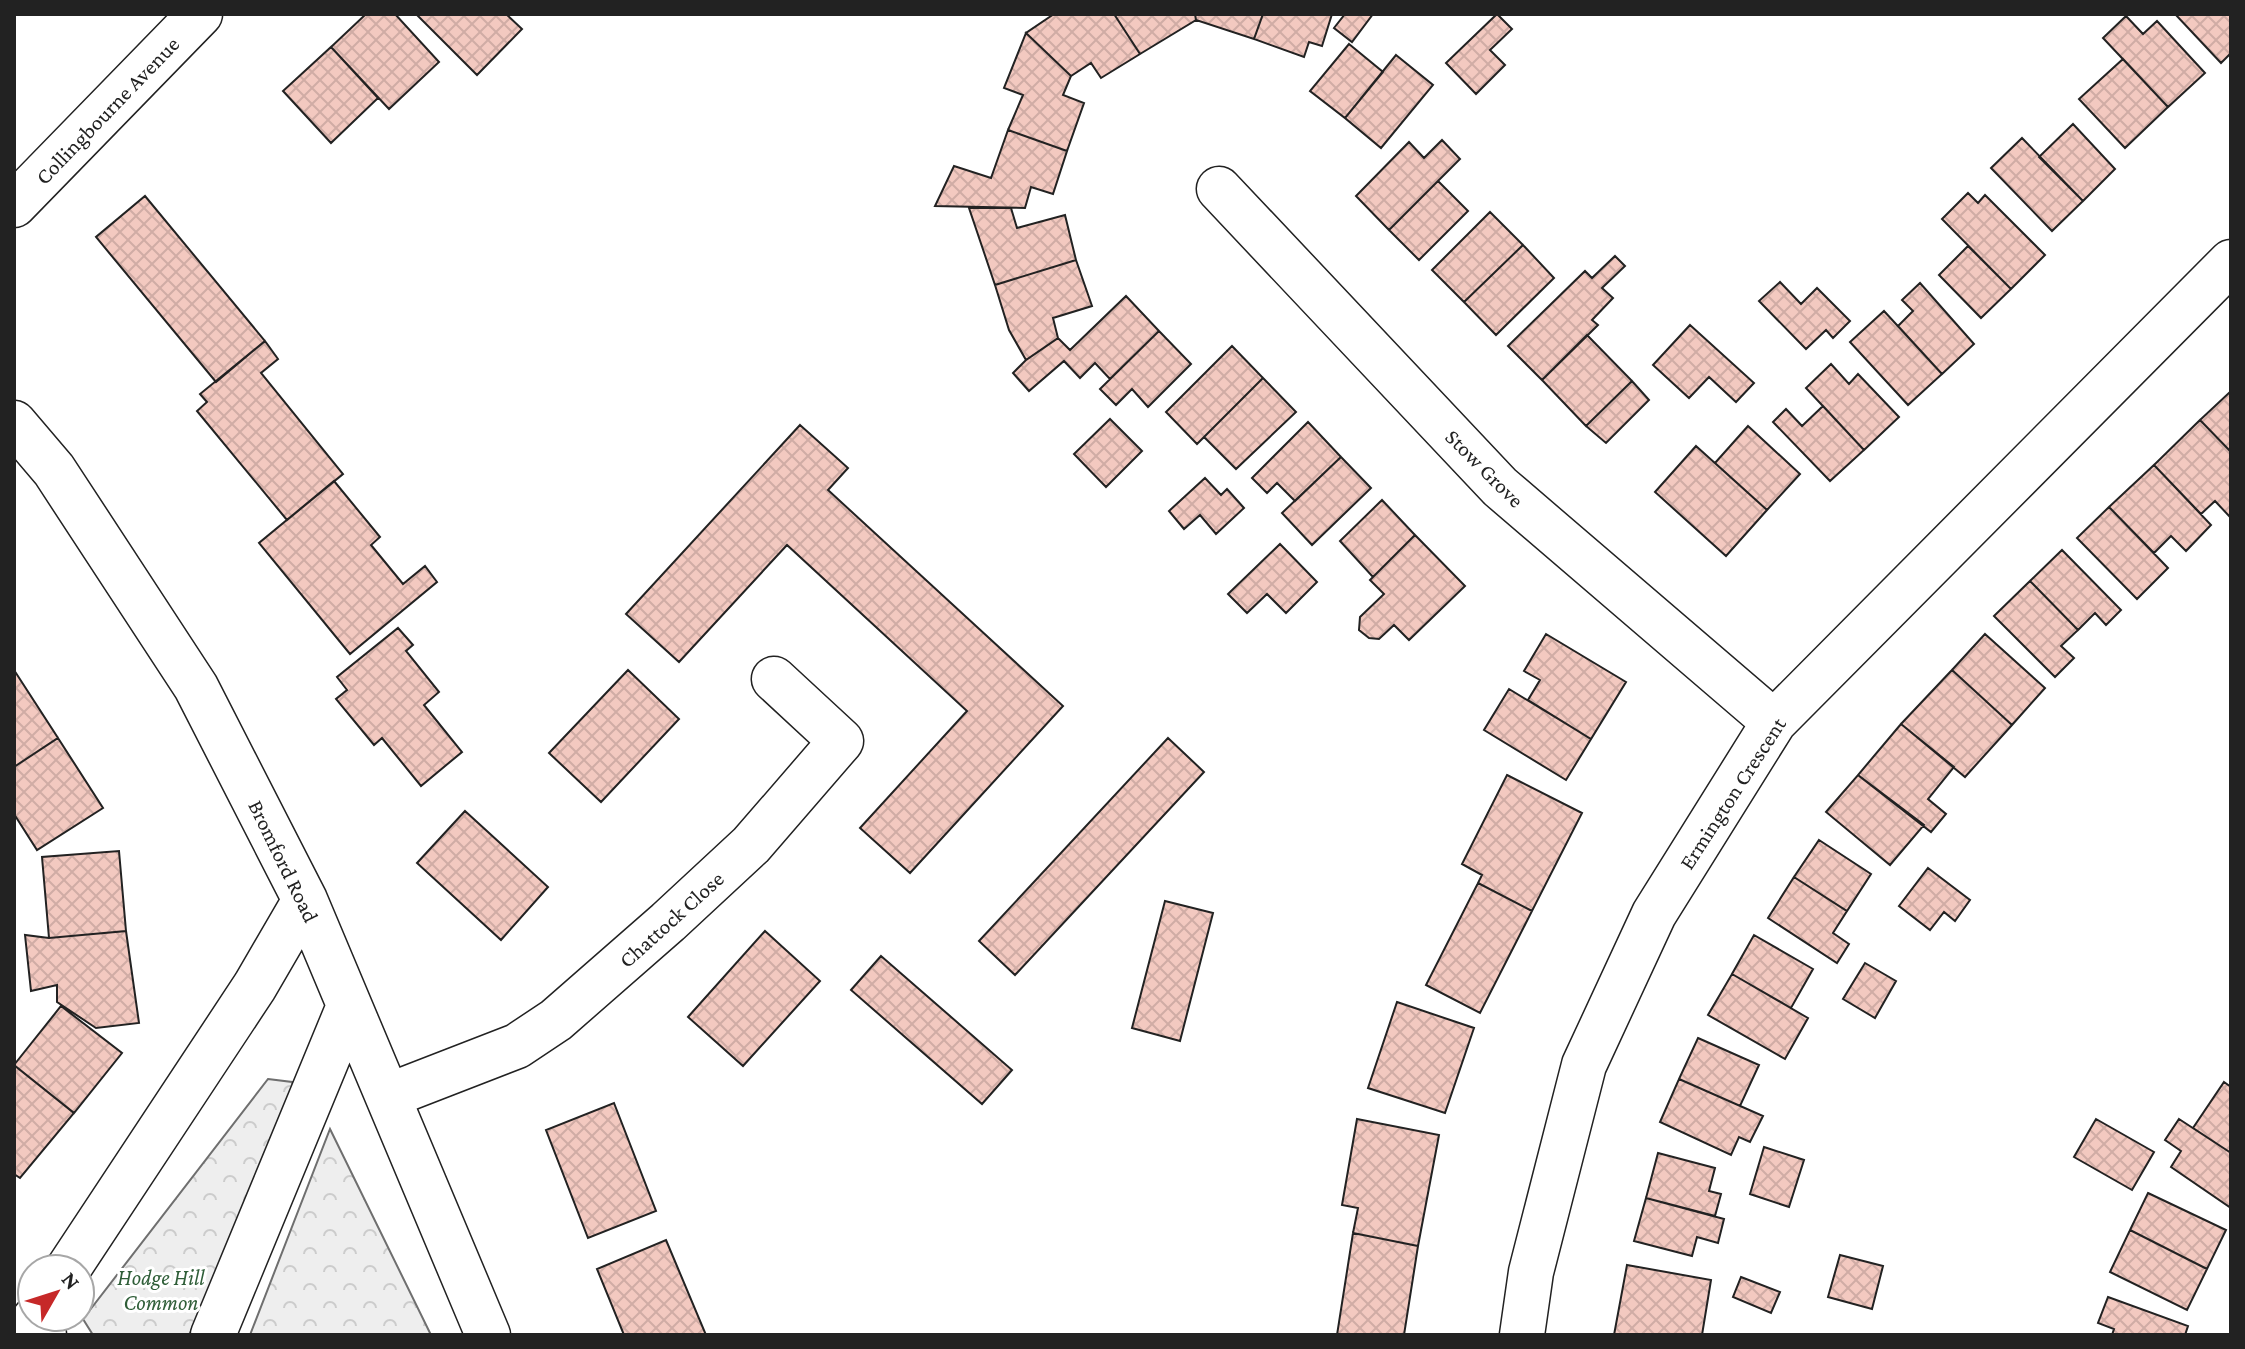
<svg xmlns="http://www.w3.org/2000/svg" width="2245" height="1349" viewBox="0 0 2245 1349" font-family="'Crimson Pro',serif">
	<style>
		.park { fill: url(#park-crowns); stroke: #6f6f6f; stroke-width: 2 }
		.building { fill: url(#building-cross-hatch); stroke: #222; stroke-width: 2 }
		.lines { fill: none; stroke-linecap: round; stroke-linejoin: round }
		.minor-casing { stroke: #222; stroke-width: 47 }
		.minor { stroke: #fff; stroke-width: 44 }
		.labels { text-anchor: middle; stroke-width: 6; stroke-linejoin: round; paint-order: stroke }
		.street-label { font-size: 22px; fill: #222; stroke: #fff }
		.park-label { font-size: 22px; font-style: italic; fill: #2f5e38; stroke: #fff }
	</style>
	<defs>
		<pattern id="park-crowns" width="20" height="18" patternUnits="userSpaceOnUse" patternTransform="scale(2)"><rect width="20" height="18" fill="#eee"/><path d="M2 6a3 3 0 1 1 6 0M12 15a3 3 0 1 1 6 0" fill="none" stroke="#ccc"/></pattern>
		<pattern id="building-cross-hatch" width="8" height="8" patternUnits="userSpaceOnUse" patternTransform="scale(2)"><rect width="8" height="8" fill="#f3c9c0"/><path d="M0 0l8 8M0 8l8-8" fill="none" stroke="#d0aca5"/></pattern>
	</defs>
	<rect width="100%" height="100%" fill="#fff"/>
	<path class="park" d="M268,1079l24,3 5,17 -108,236h-96l-10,-16z
		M330,1129l101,206h-181z"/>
	<path class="building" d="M366,14h29l44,48 -50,47 -58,-62z
		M416,14h90l16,15 -45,46z
		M1054,14h60l26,40 -39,24 -10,-15 -20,13 -45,-43z
		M1114,14h81l1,6 -56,34z
		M1195,14h68l-9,25 -58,-19z
		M1263,14h69l-10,32 -13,-4 -5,15 -50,-18z
		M1345,14h28l-21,28 -18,-14z
		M1497,14l15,15 -22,21 15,15 -29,29 -30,-31z
		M2175,14h56v39l-10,10z
		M2126,16l17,18 14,-13 48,52 -37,34 -65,-69z
		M1026,33l45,43 -8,19 21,8 -17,48 -59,-21 15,-35 -19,-7z
		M1349,44l34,28 -38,46 -35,-27z
		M331,47l47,51 -47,45 -48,-52z
		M1396,55l37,30 -52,63 -36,-30z
		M2123,59l45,48 -43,41 -46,-49z
		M2073,124l42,45 -32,32 -44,-44z
		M1008,130l59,21 -14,43 -22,-7 -6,21 -90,-2 19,-40 37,12z
		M2022,138l61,63 -31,30 -61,-63z
		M1442,140l18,19 -71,71 -33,-34 53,-54 15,16z
		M1438,181l30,30 -49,49 -30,-30z
		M1968,193l10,10 7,-8 60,60 -34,34 -69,-70z
		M145,196l120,145 -49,41 -120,-145z
		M969,208h42l6,20 48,-13 11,45 -81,25z
		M1490,212l33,33 -59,57 -32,-32z
		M1523,245l31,33 -58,57 -32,-33z
		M1968,246l43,43 -30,29 -42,-43z
		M1615,256l10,10 -23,22 11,10 -21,22 6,5 -56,55 -34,-34 77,-75 7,7z
		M1076,260l16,46 -39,12 5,20 -32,22 -17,-30 -14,-45z
		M1780,282l21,22 16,-16 33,33 -17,17 -7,-8 -20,19 -47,-48z
		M1920,283l54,61 -32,30 -44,-48 15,-15 -11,-11z
		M1126,296l33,35 -49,48 -15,-16 -15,15 -16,-17 -35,30 -16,-18 13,-13 32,-22 12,12z
		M1884,311l58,63 -34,31 -58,-63z
		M1690,325l64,58 -18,19 -27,-25 -20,21 -36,-33z
		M1159,331l32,33 -43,43 -16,-18 -16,16 -16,-16z
		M1587,335l45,46 -46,45 -44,-46z
		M265,341l13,18 -17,14 82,101 -56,46 -90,-109 10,-9 -7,-8z
		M1232,346l31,32 -66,66 -31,-32z
		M1831,364l18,20 9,-10 41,43 -35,33 -58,-62z
		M1263,378l33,34 -60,57 -32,-32z
		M1632,381l17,19 -43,43 -20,-17z
		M2231,391v61l-31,-32z
		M1823,406l41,44 -34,31 -57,-59 13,-13 16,17z
		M1110,419l32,32 -36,36 -32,-33z
		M2200,420l31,32 -1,65 -15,-16 -14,13 -47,-49z
		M1308,422l33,35 -46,44 -18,-18 -10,10 -15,-15z
		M800,425l48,43 -20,22 235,216 -153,167 -50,-45 107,-117 -180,-166 -108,117 -53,-48z
		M1748,426l52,48 -33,36 -52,-47z
		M1696,446l71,64 -41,46 -71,-64z
		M1341,457l30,31 -59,57 -30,-32z
		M2154,465l57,60 -25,26 -15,-15 -17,17 -45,-46z
		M1205,478l16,17 6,-6 17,19 -28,26 -16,-19 -16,14 -15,-18z
		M334,481l46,56 -9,8 32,39 22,-18 12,16 -87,72 -91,-111z
		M1382,500l33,35 -42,42 -33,-36z
		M2109,507l59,61 -31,31 -60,-61z
		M1415,535l50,51 -56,54 -15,-15 -15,14 -10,-1 -10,-8 1,-13 24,-23 -14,-14z
		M1280,544l37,38 -31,31 -19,-19 -20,19 -19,-19z
		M2062,550l59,60 -15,15 -11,-12 -17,17 -48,-49z
		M2030,581l48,49 -17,16 13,12 -19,19 -61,-61z
		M398,628l15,17 -7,6 33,41 -15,13 38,47 -41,34 -39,-48 -8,7 -38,-46 11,-9 -10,-13z
		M1546,634l80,48 -35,57 -63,-39 12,-20 -16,-9z
		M1985,634l60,54 -33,37 -60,-55z
		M14,670l44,68 -44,29z
		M628,670l51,49 -78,83 -52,-49z
		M1952,670l60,55 -47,52 -64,-53z
		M1509,689l82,50 -25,41 -82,-50z
		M1901,724l53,43 -26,32 18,15 -15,18 -73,-57z
		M58,738l45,70 -66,42 -23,-36v-47z
		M1168,738l36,34 -189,203 -36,-34z
		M1507,775l75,38 -50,98 -54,-28 4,-8 -20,-11z
		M1858,775l66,50 -34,40 -64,-53z
		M465,811l83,76 -47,53 -84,-77z
		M1819,840l52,34 -24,37 -53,-34z
		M119,851l7,80 -77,7 -7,-81z
		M1928,868l42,32 -15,21 -11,-9 -14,18 -31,-24z
		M1794,877l53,34 -14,22 16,11 -12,19 -69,-45z
		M1478,883l54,28 -52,102 -54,-28z
		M1165,901l48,12 -33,128 -48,-13z
		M126,931l13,92 -43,5 -39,-26v-17l-26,6 -6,-56 24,3z
		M765,931l55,50 -77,85 -55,-49z
		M1754,935l59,34 -22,39 -59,-34z
		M881,956l131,114 -30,34 -131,-114z
		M1865,963l31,18 -21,37 -32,-19z
		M1732,974l76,44 -23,41 -77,-44z
		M1397,1002l77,26 -29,85 -77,-25z
		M61,1006l61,47 -48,60 -60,-48z
		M1698,1038l61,27 -19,41 -61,-27z
		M14,1065l60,48 -54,65 -6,-4z
		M1679,1079l84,37 -13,26 -11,-5 -8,18 -71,-33z
		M2224,1082l7,5v66l-38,-25z
		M614,1103l42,108 -68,27 -42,-108z
		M1357,1119l82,16 -21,111 -65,-13 5,-25 -16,-3z
		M2096,1119l58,33 -22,38 -58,-33z
		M2179,1119l52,34v55l-60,-41 10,-16 -16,-11z
		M1764,1147l40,13 -15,47 -39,-13z
		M1658,1153l57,15 -6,23 12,3 -6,22 -69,-18z
		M2148,1193l78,37 -19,39 -77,-39z
		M1646,1198l78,21 -6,24 -21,-6 -5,19 -58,-15z
		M2130,1230l77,39 -20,41 -77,-38z
		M1353,1233l65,13 -14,89h-67z
		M666,1240l40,95h-82l-27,-66z
		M1840,1255l43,11 -11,43 -44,-12z
		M1627,1265l84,15 -9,55h-88z
		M1741,1277l39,15 -9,21 -38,-16z
		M2108,1297l80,29 -3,9h-73l2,-6 -16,-6z"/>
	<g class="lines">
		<defs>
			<path id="minor" d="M1219,189l281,298 274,235
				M14,205l186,-191
				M14,423l40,47 142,217 109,213 183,435
				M388,1096l129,-50 39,-26 112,-98 83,-77 90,-104 -67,-62
				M68,1269l187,-283 50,-86
				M36,1317l-4,5 12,13
				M213,1335l136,-329
				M1522,1335l9,-63 53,-207 70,-151 120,-192 457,-460"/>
		</defs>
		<use href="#minor" class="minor-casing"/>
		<use href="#minor" class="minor"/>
	</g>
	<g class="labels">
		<g class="street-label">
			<text transform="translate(107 110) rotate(-46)" y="8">Collingbourne Avenue</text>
			<text transform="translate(1485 468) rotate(45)" y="8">Stow Grove</text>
			<text transform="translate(1732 793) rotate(-57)" y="8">Ermington Crescent</text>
			<text transform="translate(284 861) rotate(64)" y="8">Bromford Road</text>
			<text transform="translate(671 919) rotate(-42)" y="8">Chattock Close</text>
		</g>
		<g class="park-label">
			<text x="161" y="1285">Hodge Hill<tspan x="161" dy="25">Common</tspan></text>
		</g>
	</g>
	<rect width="2245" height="1349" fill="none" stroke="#222222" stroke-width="32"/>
	<g transform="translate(56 1293) rotate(51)"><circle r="38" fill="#ffffff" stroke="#a7a7a7" stroke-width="2"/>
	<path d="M0-6L14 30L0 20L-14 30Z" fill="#c62828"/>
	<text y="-12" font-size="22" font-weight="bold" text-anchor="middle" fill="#222222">N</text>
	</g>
</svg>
